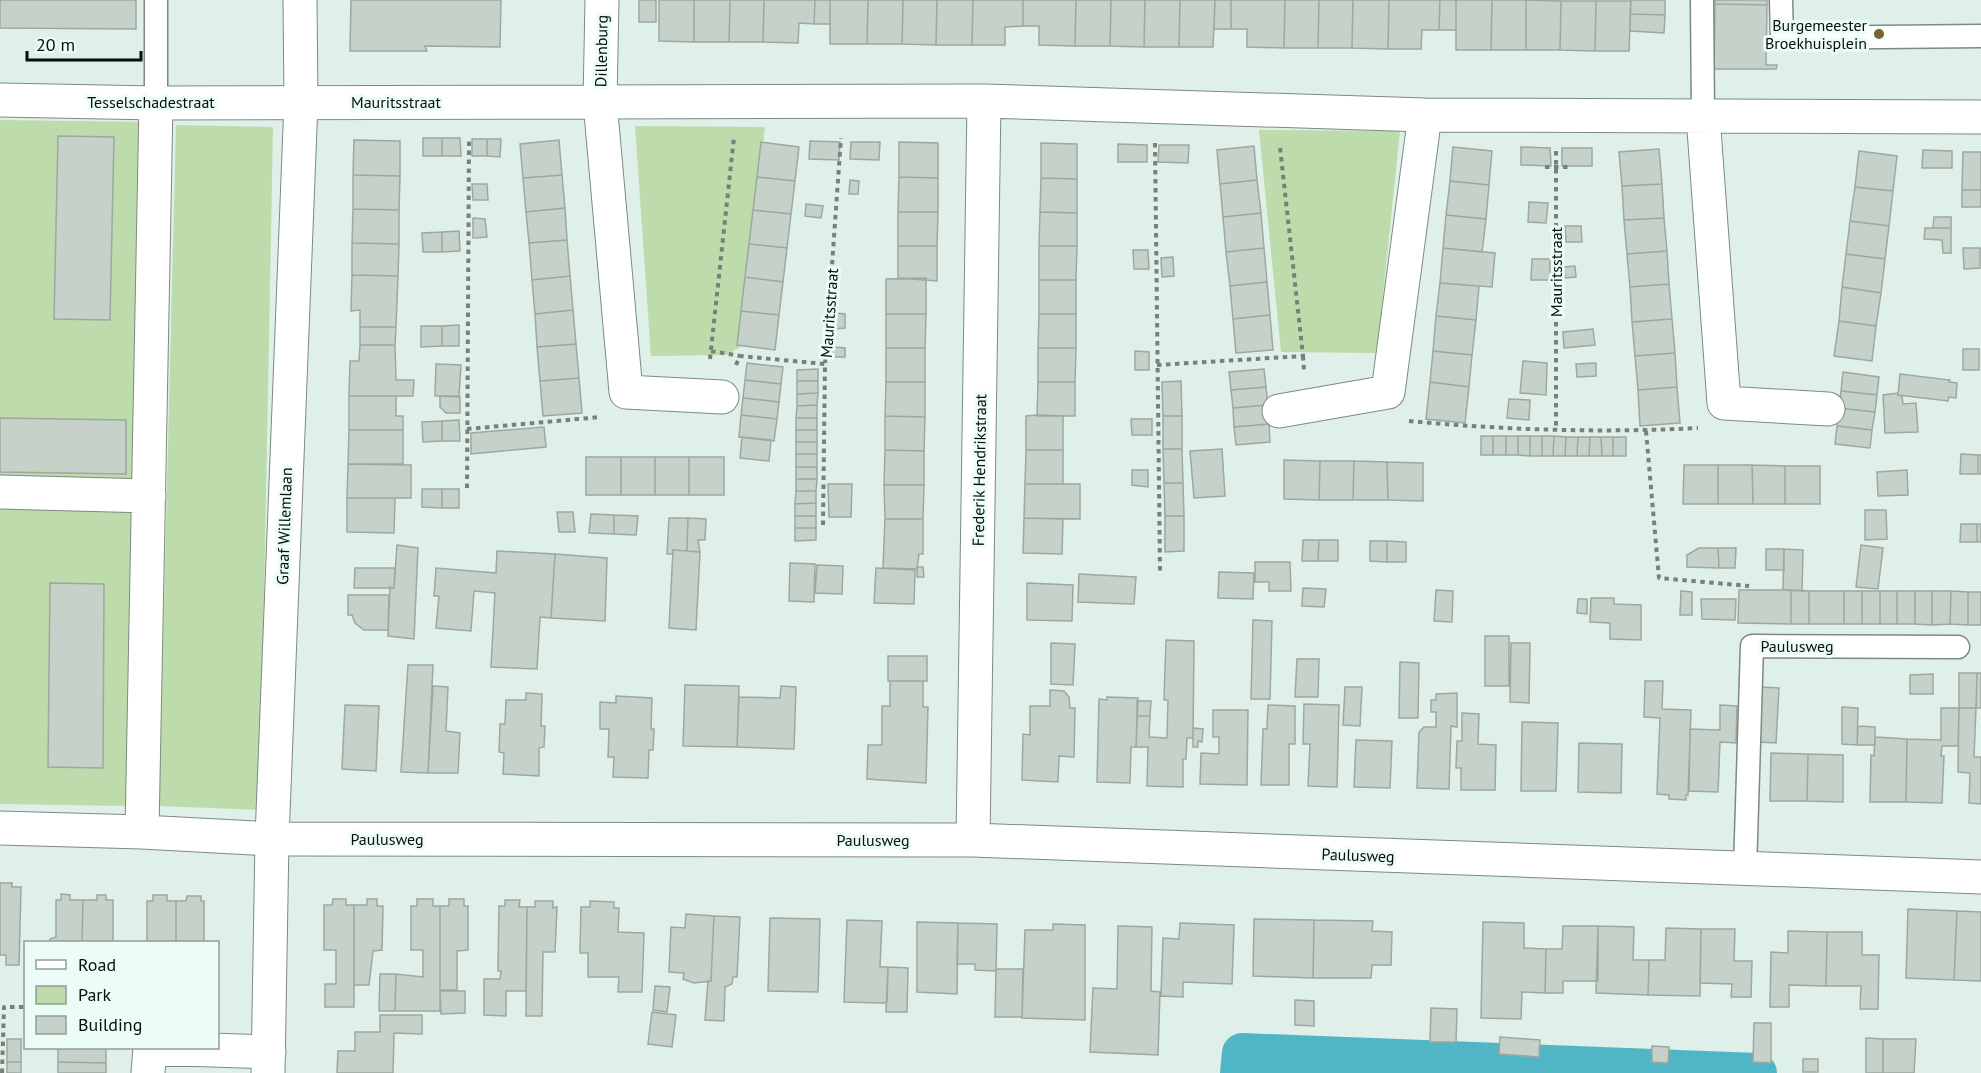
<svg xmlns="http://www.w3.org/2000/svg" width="1981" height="1073" viewBox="0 0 1981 1073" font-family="'PT Sans',sans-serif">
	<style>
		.green { fill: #bddbab }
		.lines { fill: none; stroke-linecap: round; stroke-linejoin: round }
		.canal { stroke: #50b6c6; stroke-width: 40 }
		.building { fill: #c6d2c9; stroke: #9da89f; stroke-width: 1.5 }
		.lane-casing { stroke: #7c8a85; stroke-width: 25 }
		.street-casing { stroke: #7c8a85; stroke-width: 35 }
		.secondary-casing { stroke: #7c8a85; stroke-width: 35 }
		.path { stroke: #76817d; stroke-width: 4; stroke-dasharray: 4.5 4.5; stroke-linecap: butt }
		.lane { stroke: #fff; stroke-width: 22 }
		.street { stroke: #fff; stroke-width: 33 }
		.secondary { stroke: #fff; stroke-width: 33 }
		.poi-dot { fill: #7d6033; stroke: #ecfcf6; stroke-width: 2 }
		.labels { text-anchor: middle; stroke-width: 6; stroke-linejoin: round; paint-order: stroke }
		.poi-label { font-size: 16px; fill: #090e0c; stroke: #ecfcf6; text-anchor: end }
		.street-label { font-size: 16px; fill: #090e0c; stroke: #ecfcf6 }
	</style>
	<rect width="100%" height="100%" fill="#dfefe9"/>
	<path class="green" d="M0,120l147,2 -18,684 -129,-2z
		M176,125l97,2 -13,683 -101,-4z
		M635,126l130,1 -25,220 -14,8 -75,1z
		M1259,130l141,1 -23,222 -96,-1z"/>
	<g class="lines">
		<path class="canal" d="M1240,1073l2,-20 515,20"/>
	</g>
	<path class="building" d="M0,0h136v29l-136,-1z
		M351,0h150l-1,47 -75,-1 2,5h-77z
		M639,0h17v22h-17z
		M659,0h35v42l-35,-1z
		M694,0h36l-1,42h-35z
		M730,0h34l-1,42h-34z
		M764,0h51l-1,24 -15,-1 -1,20 -35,-1z
		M815,0h15v24h-16z
		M830,0h38l-1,44h-37z
		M868,0h35l-1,44h-35z
		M903,0h34l-1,45 -34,-1z
		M937,0h36l-1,45h-36z
		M973,0h50v26l-18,1v18h-33z
		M1023,0h53l-1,46 -36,-1v-19h-16z
		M1076,0h35l-1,46h-35z
		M1111,0h34l-1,47 -34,-1z
		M1145,0h35l-1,47h-35z
		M1180,0h35l-2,47h-34z
		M1215,0h16v29h-17z
		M1231,0h54l-1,48 -37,-1v-18h-16z
		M1285,0h34l-1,48h-34z
		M1319,0h34l-1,48h-34z
		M1353,0h36l-1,49 -36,-1z
		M1389,0h51l-1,30h-17l-1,19h-33z
		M1440,0h16v30h-17z
		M1456,0h36l-1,50h-35z
		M1492,0h34v50h-35z
		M1526,0l35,1 -1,49h-34z
		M1631,0h34v15l-35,-1z
		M1715,0h52v5l-52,-1z
		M1561,1h35l-1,50 -35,-1z
		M1596,1h35l-2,50h-34z
		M1715,4l52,1 -1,60h11l-1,4h-66v-4h4z
		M1630,14l35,1 -1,18 -34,-2z
		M58,136l56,1 -4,183 -56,-1z
		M423,138h19v18h-19z
		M442,138h18l1,18h-19z
		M472,139h15v17h-15z
		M487,139h14l-1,18 -13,-1z
		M354,140l46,1v35l-47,-1z
		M559,140l3,35 -39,3 -3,-34z
		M810,141l30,1 -1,18 -30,-1z
		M761,142l38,5 -4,34 -38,-4z
		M851,142h29l-1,18 -29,-1z
		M899,142l39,1v35l-39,-1z
		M1041,143l36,1v35l-36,-1z
		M1118,144l29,1v17h-29z
		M1159,145h30l-1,18 -30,-1z
		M1254,146l3,34 -37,4 -3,-34z
		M1453,147l39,4 -3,34 -39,-4z
		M1521,147l29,1 1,18 -30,-1z
		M1562,148h30v18h-30z
		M1659,149l3,35 -40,2 -3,-34z
		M1923,150l29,1v17h-30z
		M1859,151l38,5 -4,35 -38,-4z
		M1963,152h18v38h-19z
		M353,175l47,1 -1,34 -46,-1z
		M562,175l3,33 -39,4 -3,-34z
		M757,177l38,4 -4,33 -38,-4z
		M899,177l39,1v34h-40z
		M1041,178l36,1v34l-37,-1z
		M850,180l9,1 -1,13h-9z
		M1257,180l4,33 -38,4 -3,-33z
		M1450,181l39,4 -3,34 -40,-4z
		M472,184h15l1,16h-15z
		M1662,184l2,34 -40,2 -2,-34z
		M1855,187l38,4 -4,35 -39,-5z
		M1962,190h19v17h-19z
		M1529,202l19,1 -2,20 -18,-1z
		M806,204l17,2 -2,12 -16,-2z
		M565,208l2,32 -38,3 -3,-31z
		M353,209l46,1v34l-47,-1z
		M753,210l38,4 -4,34 -38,-4z
		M898,212h40l-1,34h-39z
		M1040,212l37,1v33h-38z
		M1261,213l3,35 -38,4 -3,-35z
		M1446,215l40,4 -4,33 -39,-4z
		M1934,217h17v11h-18z
		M473,218l12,1 2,18 -14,1z
		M1664,218l3,33 -40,3 -3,-34z
		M1850,221l39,5 -4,33 -39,-5z
		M1565,226h16l1,16h-16z
		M1925,228h26v25h-8l-1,-13 -18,-1z
		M459,231l1,20 -18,1v-20z
		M442,232v20h-19l-1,-19z
		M567,240l3,36 -38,4 -3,-37z
		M352,243l47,1 -1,32 -46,-1z
		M749,244l38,4 -4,34 -38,-5z
		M898,246h39v35l-39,-3z
		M1039,246h38l-1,34h-37z
		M1264,248l3,34 -37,4 -4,-34z
		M1443,248l52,5 -3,34 -52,-4z
		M1963,248h17v20l-16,1z
		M1133,250h15l1,19h-15z
		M1667,251l2,33 -39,3 -3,-33z
		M1846,254l39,5 -4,34 -39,-6z
		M1173,257l1,19 -12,1 -1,-19z
		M1532,259h18v21h-19z
		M1575,266l1,11 -11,1 -1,-11z
		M352,275l46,1 -2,51h-36v-17l-9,1z
		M570,276l3,34 -38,4 -3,-34z
		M745,277l38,5 -4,33 -38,-4z
		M926,278v36h-40v-35z
		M1039,280h37v34h-37z
		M1267,282l3,33 -37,4 -3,-33z
		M1440,283l39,3 -3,34 -40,-4z
		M1669,284l3,35 -40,3 -2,-35z
		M1842,287l39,6 -5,33 -37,-5z
		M573,310l3,34 -39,3 -2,-33z
		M741,311l38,4 -4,35 -38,-5z
		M836,313l9,1v14l-11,1z
		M886,314h40l-1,34h-39z
		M1039,314h37v34h-38z
		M1270,315l3,35 -37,3 -3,-34z
		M1436,316l40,4 -4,35 -39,-4z
		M1672,319l3,34 -40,3 -3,-34z
		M1839,321l37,5 -4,35 -38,-5z
		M459,325v21h-17v-20z
		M421,326h21v20l-21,1z
		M360,327h36l-1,18h-35z
		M1593,329l2,16 -31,3 -1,-16z
		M576,344l3,34 -39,3 -3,-34z
		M360,345h35l1,35h18l-1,16h-64l1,-35h9z
		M833,347l12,1v9h-14z
		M886,348h39v34h-39z
		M1038,348h38l-1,34h-37z
		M1963,349h16v21h-16z
		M1135,351l14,1v18h-14z
		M1433,351l39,4 -3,32 -39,-5z
		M1675,353l2,34 -39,3 -3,-34z
		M1523,361l24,2 -1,32 -26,-2z
		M747,363l36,4 -2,17 -36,-4z
		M1596,363v13l-19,1 -1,-13z
		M436,364l25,1 -2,31h-24z
		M818,369v12h-21v-11z
		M1264,369l2,18 -35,3 -2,-18z
		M1843,372l36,5 -2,18 -36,-4z
		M1900,374l50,6 -1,2 8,1 -1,15 -7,-1 -1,4 -50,-6z
		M579,378l3,35 -39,3 -3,-35z
		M745,380l36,4 -2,18 -36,-4z
		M797,381h21v12l-21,1z
		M1181,381l1,35h-19l-1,-34z
		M886,382h39v35l-40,-1z
		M1038,382h37v34h-38z
		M1430,382l39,5 -4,36 -39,-4z
		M1266,387l2,18 -35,3 -2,-18z
		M1677,387l3,36 -40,3 -2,-36z
		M1841,391l36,4 -2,17 -36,-4z
		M818,393l-1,12 -20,1v-12z
		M1898,393v2l4,1 1,8 13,-1 2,29 -33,1 -2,-38z
		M349,396h47v20h7v14h-54z
		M440,396l20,1v16h-14l-6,-6z
		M743,398l36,4 -2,17 -36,-4z
		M1509,399l21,1 -1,20 -22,-2z
		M817,405v13h-21l1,-12z
		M1268,405l1,19 -35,3 -1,-19z
		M1839,408l36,4 -3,18 -35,-4z
		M741,415l36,4 -3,22 -35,-4z
		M1038,415l25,1v34h-37v-34z
		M885,416l40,1 -1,34 -39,-1z
		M1163,416h19v33h-19z
		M0,418l126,2v54l-126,-2z
		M796,418h21v12h-21z
		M1131,419h21v16h-20z
		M459,420l1,21h-18v-20z
		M442,421v20l-19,1 -1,-20z
		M1269,424l1,18 -34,3 -2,-18z
		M1837,426l35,4 -2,18 -35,-4z
		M544,427l2,20 -75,7v-21z
		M349,430h54v34h-55z
		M796,430h21v12h-21z
		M1481,436h12v19h-12z
		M1493,436h13v19h-13z
		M1506,436h12v19h-12z
		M1518,436h12v20l-12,-1z
		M1530,436h12v20h-12z
		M1542,436h12l-1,20h-11z
		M1554,436l12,1 -1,19h-12z
		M742,437l29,3 -2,21 -29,-3z
		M1566,437h12l-1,19h-12z
		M1578,437h12l-1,19h-12z
		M1590,437h11l1,19h-13z
		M1601,437h12v19h-11z
		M1613,437h13v19h-13z
		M796,442h21v12h-21z
		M1163,449h19l1,34h-19z
		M1222,449l3,47 -31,2 -4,-47z
		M885,450l39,1v34h-40z
		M1026,450h37v34h-38z
		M796,454h21v13h-21z
		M1961,454l17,1v19h-18z
		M1978,455h3v19h-3z
		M586,457h35v38h-35z
		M621,457h34v38h-34z
		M655,457h34v38h-34z
		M689,457h35v38h-35z
		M1284,460l36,1 -1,39 -35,-1z
		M1320,461h34l-1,39h-34z
		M1354,461l33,1 1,38h-35z
		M1387,462l36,1v38l-35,-1z
		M348,464l63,1v33h-64z
		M1684,465h34v39h-35z
		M1718,465h34l1,39h-35z
		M1752,465l33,1v38h-32z
		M1785,466h35v38h-35z
		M796,467h21v12h-21z
		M1132,470h16v17l-16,-2z
		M1907,470l1,25 -30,1 -1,-24z
		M796,479h21l-1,12h-20z
		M1164,483h19l1,33h-19z
		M828,484h24l-1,33h-22z
		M1025,484h55v35l-56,-1z
		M884,485h40l-1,34h-38z
		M422,489h20v19l-20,-1z
		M442,489h17v19h-17z
		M796,491h20v12l-21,1z
		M347,498h48l-1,35 -47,-1z
		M816,503v13h-21v-12z
		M1865,510h21l1,29 -22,1z
		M557,512h16l2,20h-16z
		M591,514l23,1v19l-25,-1z
		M614,515l24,1 -2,19 -22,-1z
		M795,516h21v12h-21z
		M1165,516h19v35l-19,1z
		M669,518h19l-1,33 -14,-1v4h-6z
		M688,518l18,1 -1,21h-7l2,12 -13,-1z
		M1024,518l39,1 -1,35 -39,-1z
		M885,519h38v35h-4l-2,15 -34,-1z
		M1961,524h16v18h-17z
		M1977,524h4v18h-4z
		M795,528h21v12l-21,1z
		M1303,540h16l-1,21h-16z
		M1319,540h19v21h-20z
		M1370,541h17v21l-17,-1z
		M1387,541l19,1v20h-19z
		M397,545l21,3 -4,91 -26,-3 2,-49 4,1z
		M1861,545l22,3 -5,41 -22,-2z
		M1699,548h19l1,20 -32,-1v-12z
		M1718,548h18l-1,20h-16z
		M1766,549h18v21h-18z
		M1784,549l19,1 -1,41 -19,-1z
		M673,550l27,2 -4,78 -27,-2z
		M497,551l58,3 -4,64 -11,-1 -3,52 -46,-2 4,-74 -21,-2 -3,40 -35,-3 3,-32h-5l2,-28 60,5z
		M555,554l52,4 -2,63 -54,-3z
		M1255,562h35l1,29h-22v-9h-14z
		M790,563l25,1 -1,38 -25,-1z
		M817,565l26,1 -1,28 -27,-1z
		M917,567h6l1,10h-7z
		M355,568h40l-1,20h-40z
		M876,568l39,2 -1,34 -40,-1z
		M1219,572l35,1 -1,26 -35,-1z
		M1079,574l57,3 -2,27 -56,-2z
		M50,583l54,1 -1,184 -55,-1z
		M1027,583l46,2 -1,36 -45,-1z
		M1303,588l23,1 -2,18 -22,-1z
		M1436,590l17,1 -1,31 -18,-1z
		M1739,590h52v34l-53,-1z
		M1791,590l18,1v33h-18z
		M1681,591l11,1v23h-12z
		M1809,591h35v33h-35z
		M1844,591h18v33h-18z
		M1862,591h18v33h-18z
		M1880,591h17v33h-17z
		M1897,591h18v33h-18z
		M1915,591h17v34l-17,-1z
		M1932,591h19l-1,33 -18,1z
		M1951,591l17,1v33l-18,-1z
		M1968,592h13v33h-13z
		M348,595h41l-1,35h-24l-9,-7 -3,-8h-4z
		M1591,598h23v6l27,1v35l-31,-1v-16l-20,-1z
		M1578,599h9v15l-10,-1z
		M1701,599h35l-1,21 -33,-1z
		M1253,620l19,1 -2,78h-19z
		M1485,636h24v50h-24z
		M1166,640l28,1 -1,97h-6l-1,21h-3v28l-36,-1 1,-39h-12l1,-31h13l-1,21 18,1 1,-38h-4z
		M1051,643l24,1 -2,41 -22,-1z
		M1511,643h19l-1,60 -19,-1z
		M888,656h39v25h-39z
		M1297,659h22l-1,38h-23z
		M1400,662l19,1 -1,55h-19z
		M408,665h25l-5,108 -27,-1z
		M1959,673h18l-1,35h-17z
		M1977,673h4v35h-5z
		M1933,674v20h-23v-19z
		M890,681h33v26h5l-2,76 -59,-4 1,-34h14v-39h8z
		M1645,681h18l-1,28 29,1 -3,85h-2v5l-17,-1v-4l-12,-1 3,-76 -16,-1z
		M685,685l54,1 -2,61 -54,-1z
		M433,686l15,1 -2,44 14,2 -2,40h-30z
		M781,686l15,1 -2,62 -57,-2 2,-50 41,1z
		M1345,687h17l-2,39 -17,-1z
		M1760,687l19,1 -3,55 -18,-1z
		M1050,690l14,1 5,6 1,11h5l-1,49 -15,-1 -1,26 -36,-2 1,-46 7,1v-29h20z
		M526,693l16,1 -1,32h4l-1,21 -5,1v28l-36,-2 1,-21 -5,-1 1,-28h5l1,-24h20z
		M1457,693v34l-6,-1 -2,63 -32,-1 2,-56 5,-5h12v-15h-5v-12h5v-6z
		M616,696l36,2 -1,31h3l-1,21h-4l-1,28 -35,-1 1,-20h-6l1,-28h-9v-27l16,1z
		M1107,697l31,1 -2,49h-5l-1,36 -33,-1 2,-83 8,1z
		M1137,701h14l-1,15h-13z
		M1304,704l35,1 -2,82 -29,-1 2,-42h-7z
		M345,705l34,1 -3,65 -34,-2z
		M1268,705l27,1v38h-6v41h-28l2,-56h4z
		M1720,705l17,1 -1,37 -16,-1 -2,50 -29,-1 1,-62 30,1z
		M1842,707l16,1 -1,37 -15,-1z
		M1941,708h18l-1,38h-16l-1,10h3l-2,47 -36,-1 1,-63 34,1z
		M1959,708h17l-2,49h7v47l-12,-1 1,-30 -12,-1z
		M1213,710h35l-1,75 -47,-1 1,-31 18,1v-17h-6z
		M1462,713l17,1 -1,30 18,1 -1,45h-34v-22h-5l1,-27h5z
		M1522,722l36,1 -2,68h-35z
		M1858,726l17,1v18h-18z
		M1193,728l10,1 -1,13 -4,-1v6h-5z
		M1875,737l32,2 -1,63h-36l1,-47 3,1z
		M1356,740l36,1 -2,47 -36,-1z
		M1579,743l43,1 -1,49 -43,-1z
		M1771,753l37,1 -1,47h-37z
		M1808,754l35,1v47l-36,-1z
		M0,883h12v4h9l-2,78h-13v-10h-6z
		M61,894l9,1v5h13l-1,42h-49h17v-3l6,-2v-37h5z
		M97,895h9v5h7v42h-31l1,-42h14z
		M153,895h14v6h9v41h-29v-41h6z
		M187,896h14v5h3v41h-28v-41h10z
		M333,899h13v6h8v102h-29v-23h11v-34h-12v-45h8z
		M367,899h10v7h6l-1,44 -9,1 -4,34h-15v-80h13z
		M417,899h16v7h7v105h-45l1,-37 27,3v-27h-12v-44h6z
		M449,899h15v7h4v44l-11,1v39h-17v-84h9z
		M505,900h15l-1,7h8l-1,84h-20v25l-22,-1v-36h16l1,-8h-3l1,-65h6z
		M535,901h18v7l4,-1 -2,45h-12l-1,64h-16l1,-109h8z
		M590,901l24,1v6h5l-1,24 26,1 -2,59h-24l1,-15h-31v-24h-8l1,-46h9z
		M1908,909l49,2 -3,69 -48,-2z
		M1957,911l24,1v69l-27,-1z
		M686,914l28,2 -3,65 -17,2 -11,-4 1,-6 -15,-1 2,-45 14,1z
		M714,916l26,1 -3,60h-4l-1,7 -7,3 -1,34 -19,-1 3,-39h3z
		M770,918l50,1 -2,73 -50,-1z
		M1254,919l60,1 -1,58 -60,-2z
		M847,920l35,1 -2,46h8l-1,35 -3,1 -40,-1z
		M1314,920l59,1 -1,10 20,1 -1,33h-19l-1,13h-58z
		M917,922l41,1 -1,71 -40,-2z
		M1483,922l41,1v25l22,1 -1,44 -23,-1 -1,27 -40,-1z
		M958,923l39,1 -1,47 -21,-1v-6h-18z
		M1180,923l54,2 -2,59 -49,-2v15l-22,-1 2,-58 16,1z
		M1053,924l32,1v95l-63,-2 3,-88h28z
		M1118,926l34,1 -1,64 9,1 -2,63 -68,-3 3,-64 24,1z
		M1563,926h35v55h-35v12h-18l1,-44h16z
		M1598,926l36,1 -1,33h16l-1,35 -52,-2z
		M1666,928l35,1 -1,67 -52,-1 1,-35h16z
		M1701,929h34l-1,32h18l-1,36h-20l1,-13 -32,-1z
		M1788,931l39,1 -1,54 -37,-1v22h-19l1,-55 17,1z
		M1827,932h35v23h17l-1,54h-18l1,-23h-35z
		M888,967l20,1 -1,44h-21z
		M996,969h27l-1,48h-27z
		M380,974h16l-1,37h-16z
		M655,986l15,1 -3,25 -14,-2z
		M440,991h25v22l-24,1z
		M1295,1000l19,1v25l-19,-1z
		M1431,1008l26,1 -1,33h-26z
		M652,1012l24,3 -4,32 -24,-3z
		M380,1015h42v19l-28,-1 -1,40h-56l1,-22h17v-19h25z
		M1754,1023h17v40l-18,-1z
		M1500,1037l40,3 -1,17 -40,-3z
		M1866,1038l17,1v34h-17z
		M7,1039h14v23h-14z
		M1883,1039h33l-2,34h-31z
		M1652,1046l17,1 -1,16 -16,-1z
		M58,1048h48v15l-48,-1z
		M1803,1059h15v13h-15z
		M7,1062h14v11h-14z
		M58,1062l48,1v10h-48z"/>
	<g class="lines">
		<defs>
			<path id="lane" d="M1702,0l1,116
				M1781,0l1,38 199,-2
				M156,103v-103
				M1745,870l7,-224 206,1"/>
			<path id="street" d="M602,0l-2,102 26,290 96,5
				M0,100l156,3 828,-2 441,14 556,2
				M1703,116l21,287 104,6
				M1279,411l109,-19 37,-277
				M0,492l149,4
				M0,828l142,4 130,7 701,1 1008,37
				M142,832l14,-729
				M973,840l11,-739
				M148,1073l2,-25 119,4"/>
			<path id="secondary" d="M268,1073l4,-234 29,-737 -1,-102"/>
		</defs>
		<use href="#lane" class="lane-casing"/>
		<use href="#street" class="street-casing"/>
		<use href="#secondary" class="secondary-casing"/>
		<path class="path" d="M1155,143l5,429
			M1556,151v278
			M1545,167h24
			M711,351l29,5
			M1303,356l1,14
			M710,359l24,-222
			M736,365l4,-9 85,8
			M1157,365l146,-9 -23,-209
			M1409,421c96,9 193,12 289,7
			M467,429l134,-12
			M1646,431l13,147 90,8
			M467,488l2,-349
			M823,525l2,-161 16,-226
			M2,1073l2,-66h22"/>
		<use href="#lane" class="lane"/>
		<use href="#street" class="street"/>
		<use href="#secondary" class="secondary"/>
	</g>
	<circle class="poi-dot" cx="1879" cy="34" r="6"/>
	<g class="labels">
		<g class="poi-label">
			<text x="1867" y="31">Burgemeester<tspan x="1867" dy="18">Broekhuisplein</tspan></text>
		</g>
		<g class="street-label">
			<text transform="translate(601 51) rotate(-89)" y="6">Dillenburg</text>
			<text x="151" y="108">Tesselschadestraat</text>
			<text x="396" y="108">Mauritsstraat</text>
			<text transform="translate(1556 272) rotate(-90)" y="6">Mauritsstraat</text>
			<text transform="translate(829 313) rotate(-86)" y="6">Mauritsstraat</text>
			<text transform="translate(979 470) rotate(-89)" y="6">Frederik Hendrikstraat</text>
			<text transform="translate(284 526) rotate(-88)" y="6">Graaf Willemlaan</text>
			<text x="1797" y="652">Paulusweg</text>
			<text x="387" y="845">Paulusweg</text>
			<text x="873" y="846">Paulusweg</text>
			<text transform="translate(1358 855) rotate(2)" y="6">Paulusweg</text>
		</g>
	</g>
	<rect x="24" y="941" width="195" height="108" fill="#ecfcf6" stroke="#919d98" stroke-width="1.5"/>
	<rect x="36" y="960" width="30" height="9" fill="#ffffff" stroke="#919d98" stroke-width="1.5"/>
	<text x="78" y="971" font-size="18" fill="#090e0c">Road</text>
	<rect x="36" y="986" width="30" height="18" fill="#bddbab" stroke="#919d98" stroke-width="1.5"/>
	<text x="78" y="1001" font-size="18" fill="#090e0c">Park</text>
	<rect x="36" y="1016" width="30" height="18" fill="#c6d2c9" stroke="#919d98" stroke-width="1.5"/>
	<text x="78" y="1031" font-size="18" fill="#090e0c">Building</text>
	<path d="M27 51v9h114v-9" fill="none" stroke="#090e0c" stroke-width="3"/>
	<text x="36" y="51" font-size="18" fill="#090e0c" stroke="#ecfcf6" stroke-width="4.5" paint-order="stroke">20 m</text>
</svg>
